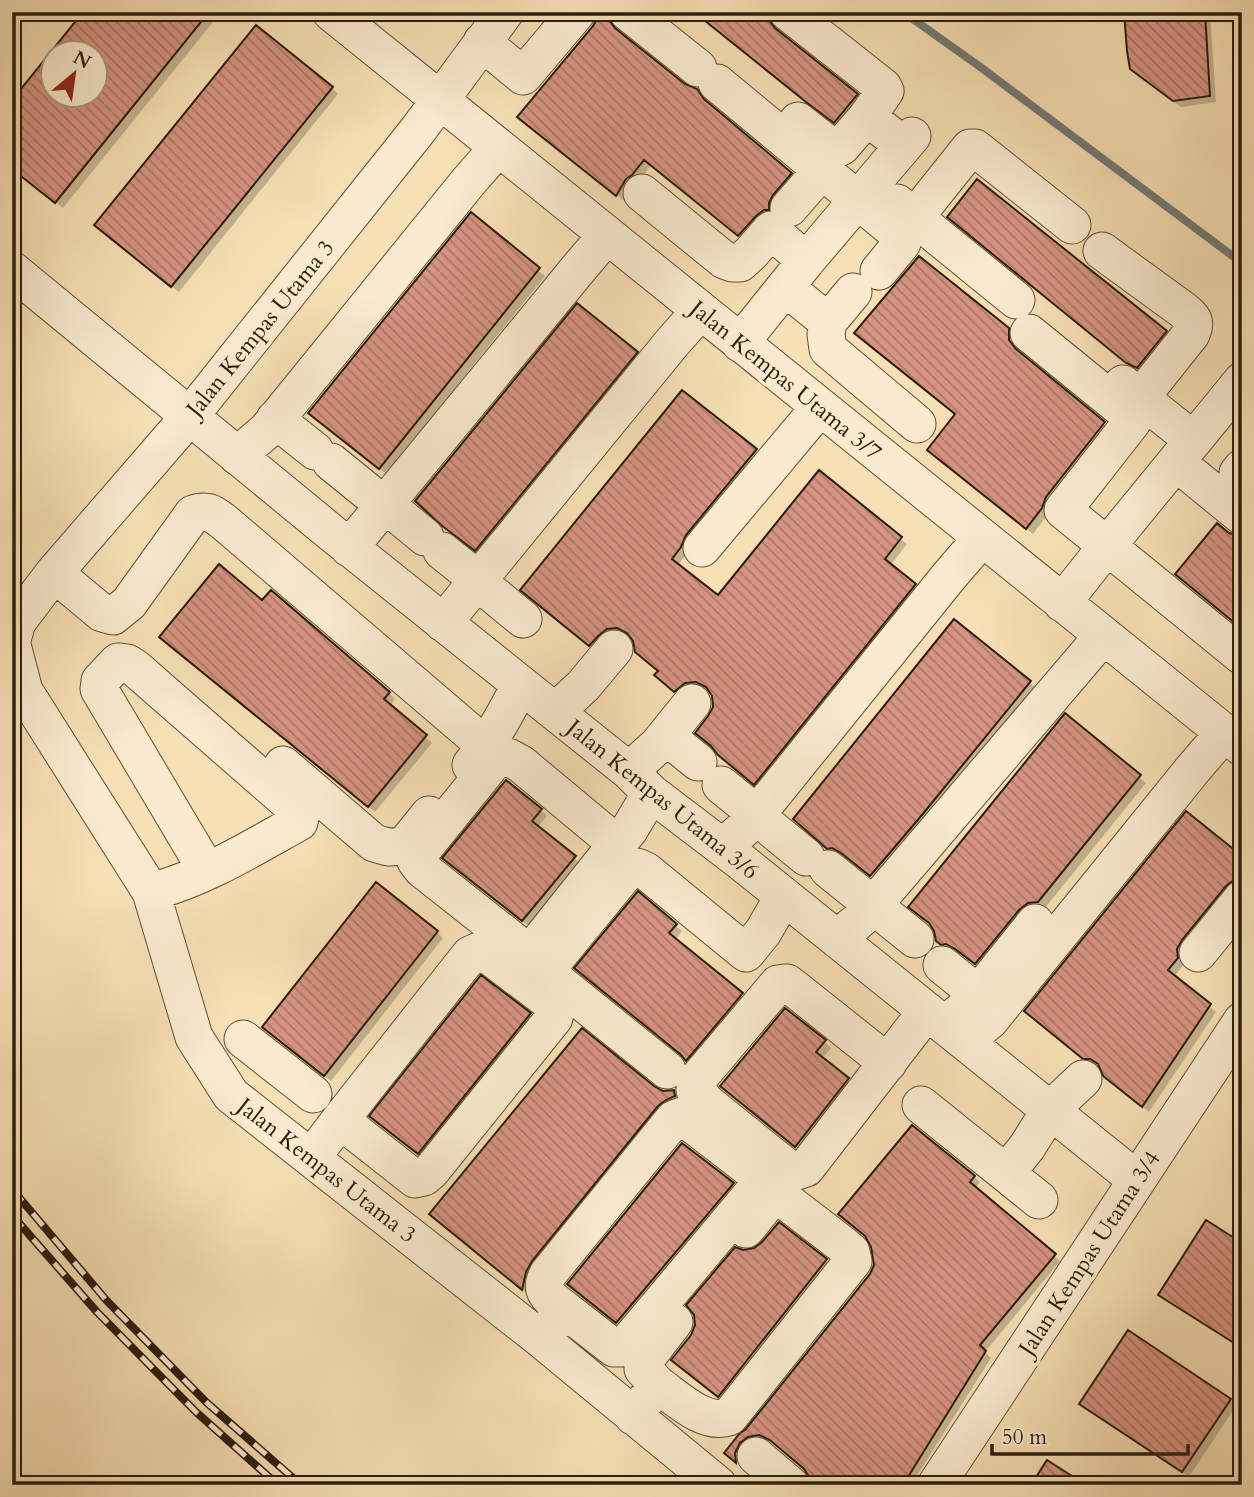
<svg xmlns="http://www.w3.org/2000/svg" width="1254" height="1497" viewBox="0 0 1254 1497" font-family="Cardo,serif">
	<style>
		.shadow { fill: #0003; fill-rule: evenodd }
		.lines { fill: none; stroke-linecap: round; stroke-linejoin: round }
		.stream { stroke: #737b75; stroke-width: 8 }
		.building { fill: url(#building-back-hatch); stroke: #2a1d10; stroke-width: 2; fill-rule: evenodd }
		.minor-casing { stroke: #5d4e39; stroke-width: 39 }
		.minor { stroke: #faebcf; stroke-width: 37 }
		.rail-casing { stroke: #2a1d10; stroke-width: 8 }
		.rail { stroke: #faebcf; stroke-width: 5; stroke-dasharray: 16; stroke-linecap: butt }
		.labels { text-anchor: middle; stroke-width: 7; stroke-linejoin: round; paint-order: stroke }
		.street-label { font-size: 23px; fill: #2a1d10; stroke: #faebcf }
	</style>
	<defs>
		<pattern id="building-back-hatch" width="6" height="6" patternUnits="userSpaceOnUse" patternTransform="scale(1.75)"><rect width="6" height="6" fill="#d69381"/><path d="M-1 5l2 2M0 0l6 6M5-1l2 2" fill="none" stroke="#ae7768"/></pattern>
	</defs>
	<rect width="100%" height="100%" fill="#f7e0b5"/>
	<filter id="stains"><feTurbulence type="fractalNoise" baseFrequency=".00286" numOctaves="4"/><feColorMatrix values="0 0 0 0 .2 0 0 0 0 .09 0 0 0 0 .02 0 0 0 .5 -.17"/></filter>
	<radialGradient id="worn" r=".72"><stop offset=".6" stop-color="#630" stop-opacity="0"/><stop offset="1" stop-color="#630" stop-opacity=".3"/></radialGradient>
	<path class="shadow" d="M12,12h19l-19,24z
		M85,12h136l-158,196 -51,-40v-66zM52,52h42v42h-42z
		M604,12h10v15l5,7 65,52 12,4 12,15 89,75 -23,30 -29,31 -94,-76 -12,16 -7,4 -9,15 -97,-77z
		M695,12h76l3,3v12l5,7 84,67 -22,27 -27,-20z
		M1126,12h84l6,90 -35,5 -42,-32z
		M332,88l6,6 -159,198 -76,-61z
		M471,215l74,61 -159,198 -69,-55z
		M956,223l209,109 7,7 -28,35 -9,-5z
		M1008,329l7,7v12l4,6 91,76 -77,104 -98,-78 22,-41z
		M636,353l7,6 -161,197 -30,-23z
		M682,392l80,65 -84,108 40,33 102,-125 87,71 -17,22 31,26 -160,198 -35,-28 -12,-55 -1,-11 -2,-4 -7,-4 -12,1 -10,8 -19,-15 -4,-11 -26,-34 -8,-3 -11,1 -17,16 -68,-55z
		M262,602l127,91 6,6 -5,7 42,37 -57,69 -208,-169z
		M1030,682l6,7 -158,192 -28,-22 -10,-5h-5l-34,-29z
		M1065,716l81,67 -101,125 -63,61 -18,-14 -10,-5h-5l-12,-10z
		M541,810l6,6 -9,11 43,37 -52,62 -78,-61z
		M1242,858v27l-59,71 1,8 -10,13 42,35 -67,100 -37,-30 -11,-15 -10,-3 -58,-46z
		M638,894l44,37 -7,9 73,61 -55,65 -6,-6z
		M437,932l6,6 -112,143 -60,-47z
		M530,1015l6,6 -111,138 -47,-36z
		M825,1042l6,6 -9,11 32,27 -51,66 -75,-60z
		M653,1088l10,4 11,-1 6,7 -152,196 -90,-74z
		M974,1177l6,5 -6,7 86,72 -75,91 6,6 -80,127h-96l-8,-15 -30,-25 -11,-5 -10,1 -16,17 1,8 -9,-8 -6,-5z
		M733,1184l6,6 -115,138 -49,-37z
		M779,1224l54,43 -108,135 -45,-36 12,-30 51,-84 12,-2z
		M1242,1245v104l-75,-48 -7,-6z
		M1230,1400l6,6 -47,71 -101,-67 -7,-6z"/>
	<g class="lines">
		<path class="stream" d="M903,12l76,54 263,197"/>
	</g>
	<path class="building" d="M83,12h126l-154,191 -43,-34v-69zM52,52h42v42h-42z
		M601,12h7l1,8 6,8 70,56 12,5 7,10 88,74 -19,22 -4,8v7h-5l-8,6 -18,20 -94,-76 -12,15 -6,4 -10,17 -99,-79 76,-91z
		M694,12h74l1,8 6,8 83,66 -24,29 -28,-21z
		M1124,12h81l5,84 -37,5 -43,-32 -3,-18z
		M256,25l77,62 -162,200 -77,-62z
		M977,179l190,152 -30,37 -11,-5 -179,-146z
		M471,212l69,56 -161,201 -71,-56z
		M919,256l90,72v12l7,9 89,73 -59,75 -4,11 -16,21 -99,-79 28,-36 -101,-81z
		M577,303l61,49 -163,199 -34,-26 -26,-24z
		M682,390l75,59 -71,86 -5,12 -9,12 46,36 101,-125 83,67 -17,22 31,25 -162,201 -36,-30 -7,-9 -16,-13 13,-17 5,-9 -1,-11 -6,-9 -10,-5 -11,1 -11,9 -20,-17 4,-4 -23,-19 -2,-11 -6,-8 -10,-5 -10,1 -9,7 -9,10 -69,-56z
		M1217,523l12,10 13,3v93l-67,-55z
		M219,564l43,36 9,-10 119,102 -6,7 43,36 -59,72 -209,-170z
		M954,619l77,62 -109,134 -52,61 -29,-23 -9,-5 -5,1 -34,-30z
		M1065,713l76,62 -103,127 -10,1 -9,7 -44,54 -20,-15 -9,-5 -5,1 -5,-4 -2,-10 -5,-8 -21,-16z
		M506,780l36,29 -10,12 44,35 -54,65 -80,-63z
		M1186,811l56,45v22l-8,2 -8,6 -44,54 -5,9 1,9 -10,12 43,34 -69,103 -39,-31 -5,-12 -8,-5h-7l-59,-48z
		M376,882l62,49 -114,145 -62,-49z
		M638,891l39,33 -8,9 74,60 -57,68 -6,-7 -106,-86z
		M481,975l50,38 -113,141 -49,-38z
		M785,1008l41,32 -10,12 33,26 -54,69 -75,-61z
		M582,1028l72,58 9,5 11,-1 1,6 -9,4 -8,6 -126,155 -6,11 -4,18 -93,-76z
		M912,1125l63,51 -5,6 86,72 -76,91 6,6 -83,134h-90l-3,-3 -1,-5 -5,-8 -34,-29 -11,-5 -11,2 -8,6 -5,10 1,10 -12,-10 16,-20 5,-3 125,-156 4,-9 -3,-18 -6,-11 -27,-22z
		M682,1143l52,40 -118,140 -49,-39z
		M1206,1220l36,23v105l-84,-53z
		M779,1222l48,37 -109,138 -47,-37 20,-25 4,-10 -1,-10 -8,-10 49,-58 8,3 11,-2 8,-6z
		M1128,1330l103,69 -49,73 -103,-68z
		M1047,1460l39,25h-55z"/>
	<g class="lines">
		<defs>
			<path id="minor" d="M331,12l911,735
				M628,12l70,56
				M788,12l95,75 2,4 -18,26 36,28
				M482,42l41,34 54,-64
				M717,83l183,152 3,3 -1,5 -23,28
				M798,121l36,28 7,-2 26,-30
				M642,193l82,67 8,3h8l11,-10 20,-23 35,31
				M897,203l119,97
				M789,208l33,-38
				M915,217l55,-69h5l97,77
				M1102,251l81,59c10,8 14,11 8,24l-51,64
				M12,270l322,265 295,236 22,22 88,67 398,320
				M785,287l43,35 -2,12 2,15 89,75
				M828,322l25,-30
				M1029,333l102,83 1,6 -69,88 179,146
				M740,343l66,-82 106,-125
				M1123,384l70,56
				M275,419l40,32
				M237,456l30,-26 202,-249 29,-33
				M331,462l37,30
				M1176,462l66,54
				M1242,468l-4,5v5l4,4
				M385,504l40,33
				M349,548l230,-280 28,-33
				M702,548l118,-141
				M442,551l35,28
				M54,573l48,40 11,3 16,-13 64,-89c14,-5 19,-1 31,8l262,224
				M489,591l34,28
				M1062,603l45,-57 135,-165
				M443,623l228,-279 29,-33
				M12,640l5,-18 37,-49 135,-156 229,-287 87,-118
				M12,645l12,46 127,201 43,145 37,58 310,244 177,146
				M555,712l28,-26 31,-37
				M666,736l32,26
				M283,765l91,78 14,4 16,-1 25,-31
				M471,765c20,-25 35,-51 49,-80
				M629,771l29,-26 34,-42
				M721,785l36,29
				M772,829l34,28
				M617,844l-96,-80 -13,-7 -14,4 -75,93 -3,7 6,8 100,79h10l7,-6 78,-98 12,-14 22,-37
				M723,847l26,-23 201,-249 32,-37
				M828,869l87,70
				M151,892c53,-14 101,-44 148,-70l2,-9 -166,-145 -8,-5 -9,-1 -18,19 -1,8 108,182
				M837,939l28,-24 238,-279
				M1198,953l44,-54
				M942,965l36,29
				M945,1025l25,-21 65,-81
				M243,1039l70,55
				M965,1041l25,-21 203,-251 31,-36
				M888,1063l-93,-74 -8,-6 -9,1 -82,97 -1,9 13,14 82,66 7,1 9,-3 121,-157
				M667,1070l-108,-87 -6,-8 -2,-11 77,-94 9,-3 9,4 100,82 17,-21 21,-36
				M921,1105l118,95
				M312,1157l28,-37 75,59 9,-2 7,-6 123,-153 1,-6 -2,-8 -66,-50 -8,-3 -9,4 -130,165
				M1006,1173l21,-26 23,-37 33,-31
				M541,1339l23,-30 50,39h7l8,-7 129,-154 -1,-13 -75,-58 -8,3 -126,155c-10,18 2,24 16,35
				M658,1385l-15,-16 1,-8 30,-39
				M633,1416l25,-31c20,14 46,40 71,32l124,-156 -2,-9 -8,-7 -61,-47h-11l-25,31
				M756,1456l34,29
				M936,1485l306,-464"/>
		</defs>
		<use href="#minor" class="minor-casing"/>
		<use href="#minor" class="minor"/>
		<defs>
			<path id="rail" d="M12,1189l95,112 99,101 95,83
				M12,1215l85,97 99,100 82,73"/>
		</defs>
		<use href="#rail" class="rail-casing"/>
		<use href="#rail" class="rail"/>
	</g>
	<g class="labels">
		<g class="street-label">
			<text transform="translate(260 328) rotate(-51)" y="8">Jalan Kempas Utama 3</text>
			<text transform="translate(786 380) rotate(39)" y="8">Jalan Kempas Utama 3/7</text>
			<text transform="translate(663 799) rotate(39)" y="8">Jalan Kempas Utama 3/6</text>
			<text transform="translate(327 1170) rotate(38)" y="8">Jalan Kempas Utama 3</text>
			<text transform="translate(1089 1253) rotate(-57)" y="8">Jalan Kempas Utama 3/4</text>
		</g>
	</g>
	<rect width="1254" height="1497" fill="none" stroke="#f7e0b5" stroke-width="42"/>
	<rect x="14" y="14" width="1226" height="1469" fill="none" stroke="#2a1d10" stroke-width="3.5"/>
	<rect x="21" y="21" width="1212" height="1455" fill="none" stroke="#2a1d10" stroke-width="2"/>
	<g transform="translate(74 74) rotate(29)"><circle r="33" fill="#faebcf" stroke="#a79983" stroke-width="2"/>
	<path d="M0-5L12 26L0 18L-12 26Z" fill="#8f2418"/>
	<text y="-10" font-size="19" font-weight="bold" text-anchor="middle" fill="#2a1d10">N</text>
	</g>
	<path d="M992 1444v10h196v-10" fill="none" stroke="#2a1d10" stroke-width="3.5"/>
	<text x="1002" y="1444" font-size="21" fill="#2a1d10" stroke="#faebcf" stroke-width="5" paint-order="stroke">50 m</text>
	<rect width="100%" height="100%" filter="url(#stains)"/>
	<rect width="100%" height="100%" fill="url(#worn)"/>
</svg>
